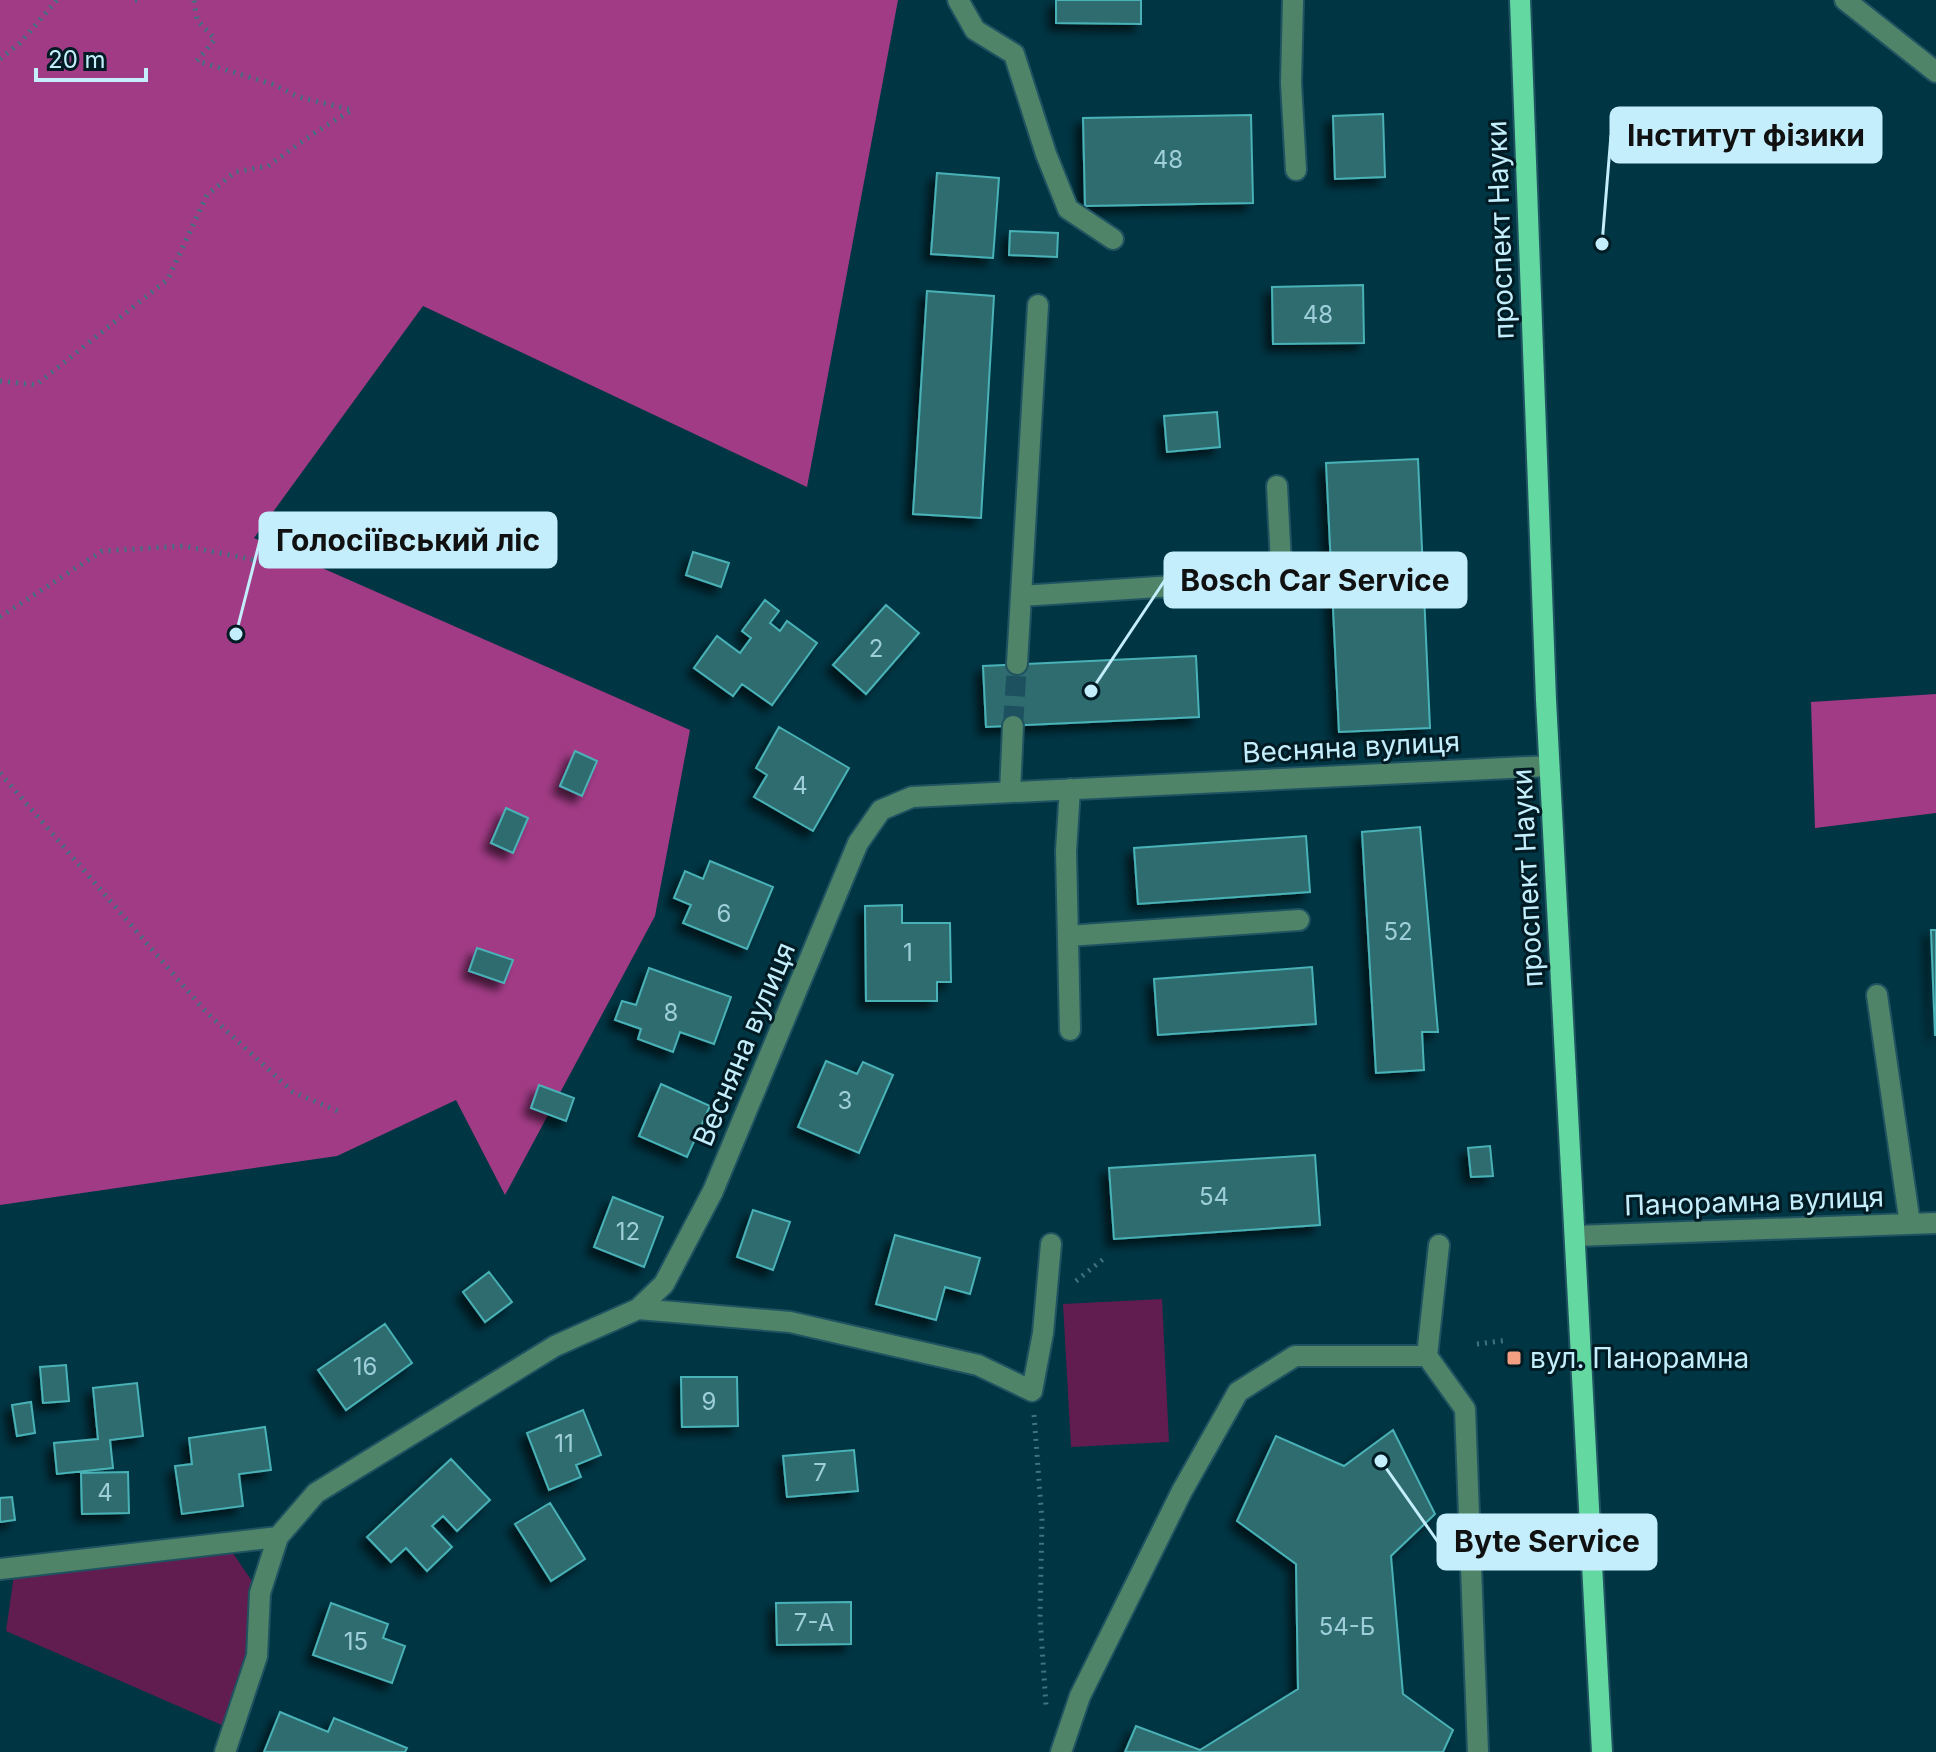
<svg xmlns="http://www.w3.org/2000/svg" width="1936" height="1752" viewBox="0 0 1936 1752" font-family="Inter,sans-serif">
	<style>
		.green { fill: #611d4f }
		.forest { fill: #a13b85 }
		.building { fill: #2d6c6f; stroke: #49b2b7; stroke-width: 2; filter: url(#shadow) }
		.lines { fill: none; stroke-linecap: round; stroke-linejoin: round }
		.minor-tunnel { stroke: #1d515f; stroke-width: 20; stroke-dasharray: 20 10; stroke-linecap: butt }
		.minor-casing { stroke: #1f5361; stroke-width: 24 }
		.major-casing { stroke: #1f5361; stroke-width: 24 }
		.path { stroke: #427381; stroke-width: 5; stroke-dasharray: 2 6; stroke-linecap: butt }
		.minor { stroke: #4f8468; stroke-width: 20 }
		.major { stroke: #63d8a0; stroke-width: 20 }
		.poi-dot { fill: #f39f82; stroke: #001b23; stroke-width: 3 }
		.labels { text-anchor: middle; stroke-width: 6; stroke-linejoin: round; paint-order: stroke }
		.number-label { font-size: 24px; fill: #9eced9 }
		.street-label { font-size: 28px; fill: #c4eefc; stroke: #001b23 }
		.poi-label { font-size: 28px; fill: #c4eefc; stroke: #001b23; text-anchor: start }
		.leader { fill: none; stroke: #c4eefc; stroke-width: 3 }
		.callout-dot { fill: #c4eefc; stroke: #001b23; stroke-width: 3 }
		.callout { fill: #c4eefc; stroke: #c4eefc; stroke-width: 3 }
		.callout-label { font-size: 30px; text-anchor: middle; font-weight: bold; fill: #111 }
	</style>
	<defs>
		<filter id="shadow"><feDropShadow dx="-7" dy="7" stdDeviation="4" flood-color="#0009"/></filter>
	</defs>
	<rect width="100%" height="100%" fill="#003543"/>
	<path class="green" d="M1162,1299l7,143 -98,5 -8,-143z
		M226,1543l34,50 -27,137 -227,-99 9,-63z"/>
	<path class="forest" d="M0,0h898l-91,487 -384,-181 -169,232 436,192 -35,186 -150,279 -49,-95 -119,56 -337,49z
		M1936,694v119l-121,15 -4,-126z"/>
	<path class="building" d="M1056,0h85v24l-85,-1z
		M1383,114l2,63 -50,2 -2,-63z
		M1251,115l2,88 -168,3 -2,-88z
		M937,173l62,5 -6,80 -62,-4z
		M1010,231l48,2 -1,24 -48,-2z
		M1363,285l1,58 -91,1 -1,-57z
		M927,291l67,5 -13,222 -68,-4z
		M1217,412l3,35 -53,5 -3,-36z
		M1418,459l12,269 -91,4 -13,-269z
		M693,552l36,11 -8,24 -35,-12z
		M765,600l14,11 -9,12 10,8 7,-10 30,22 -45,62 -30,-21 -9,12 -39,-28 23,-32 23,17 11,-15 -9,-7z
		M886,605l33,28 -53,61 -33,-29z
		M1196,656l3,61 -213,10 -3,-61z
		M779,727l70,41 -36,63 -59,-34 13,-22 -11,-7z
		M575,751l22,10 -15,35 -22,-10z
		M506,808l22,10 -15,35 -22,-10z
		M1420,827l18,205h-16l2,38 -48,3 -14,-241z
		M1306,836l4,56 -172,12 -4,-56z
		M710,861l63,26 -26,62 -64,-26 8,-18 -17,-7 11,-27 18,8z
		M902,905v18h48l1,59h-14v19h-71l-1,-95z
		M1931,930h5v105h-1z
		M477,948l36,12 -9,23 -35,-12z
		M1312,967l4,57 -158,11 -4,-56z
		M649,968l82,29 -17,47 -34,-12 -7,20 -35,-13 3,-10 -26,-9 7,-19 14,4z
		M826,1061l31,13 6,-12 30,13 -34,78 -61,-26z
		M661,1084l49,22 -23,51 -48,-21z
		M539,1085l35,13 -8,23 -35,-13z
		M1490,1146l3,30 -22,1 -3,-29z
		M1315,1155l5,70 -206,14 -5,-71z
		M613,1197l50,20 -19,50 -50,-20z
		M753,1210l37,12 -17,48 -36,-13z
		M895,1235l85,23 -10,36 -25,-7 -9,33 -60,-16z
		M489,1272l23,30 -27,20 -22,-30z
		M385,1324l27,39 -66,47 -28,-40z
		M66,1365l3,36 -26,2 -3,-36z
		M681,1377h56l1,49 -56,1z
		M137,1383l6,53 -33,4 3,28 -56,6 -3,-31 44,-4 -5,-51z
		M31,1402l4,31 -18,3 -5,-31z
		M583,1410l18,45 -25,10 5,12 -32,13 -22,-57z
		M265,1427l6,43 -32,4 4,32 -61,8 -7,-48 17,-2 -3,-26z
		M1393,1430l42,84 -44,42 12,138 50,36 -10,22h-318l11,-26 64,24 98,-61 -2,-125 -59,-43 39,-85 68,30z
		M854,1450l4,41 -71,6 -4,-41z
		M451,1459l39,41 -33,31 -14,-15 -11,10 20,21 -25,24 -21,-23 -15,14 -24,-25z
		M128,1472l1,41 -47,1 -1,-41z
		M12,1497l3,23 -15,2v-24z
		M550,1503l35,56 -34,22 -36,-57z
		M851,1602v42l-74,1 -1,-42z
		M331,1603l57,21 -5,14 22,8 -13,37 -79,-28z
		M280,1712l48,20 6,-14 73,30 -2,4h-141z"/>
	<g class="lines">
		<path class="minor-tunnel" d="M1013,726l4,-62"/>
		<defs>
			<path id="minor" d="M958,0l17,30 39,24 32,100 22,55 45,30
				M1293,0l-2,83 5,87
				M1845,0l91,72
				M1021,596l244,-16c10,-3 13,-6 16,-17l-4,-77
				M1017,664l21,-359
				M1070,789l-4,62 4,179
				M1010,792l3,-66
				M1068,936l231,-16
				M1877,995l33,229
				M1575,1236l361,-13
				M1439,1245l-12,111 38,53 13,343
				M638,1309l152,13 188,43 54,26 11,-58 8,-89
				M0,1569l278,-32
				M225,1752l32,-96 3,-63 18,-56 38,-44 239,-147 83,-37 26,-25 49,-93 145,-348 23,-33 31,-13 637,-31
				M1061,1752l19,-56 102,-205 56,-99 57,-36h132"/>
			<path id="major" d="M1520,0l26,700 56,1052"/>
		</defs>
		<use href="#minor" class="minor-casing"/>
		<use href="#major" class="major-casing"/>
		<path class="path" d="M135,0h2
			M0,59l20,-16 37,-43
			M0,381l36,4 132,-106 39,-84 28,-23 33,-6 45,-32 39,-24 -53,-13 -27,-13 -75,-23 18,-22 -18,-19 -3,-20
			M0,617l102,-66 82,-5 86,17
			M0,773l206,239 87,80 47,20
			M1076,1281l31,-25
			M1477,1344l31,-4
			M1034,1415l8,105 -2,97 6,88"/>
		<use href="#minor" class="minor"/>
		<use href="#major" class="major"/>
	</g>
	<rect class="poi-dot" x="1506" y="1350" width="16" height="16" rx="4"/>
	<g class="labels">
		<g class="number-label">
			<text x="1168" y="168">48</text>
			<text x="1318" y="323">48</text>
			<text x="876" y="657">2</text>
			<text x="800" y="794">4</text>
			<text x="724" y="922">6</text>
			<text x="1398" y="940">52</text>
			<text x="908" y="961">1</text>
			<text x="671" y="1021">8</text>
			<text x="845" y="1109">3</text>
			<text x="1214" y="1205">54</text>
			<text x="628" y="1240">12</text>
			<text x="365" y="1375">16</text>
			<text x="709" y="1410">9</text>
			<text x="564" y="1452">11</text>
			<text x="820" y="1481">7</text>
			<text x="105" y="1501">4</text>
			<text x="814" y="1631">7-А</text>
			<text x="1347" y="1635">54-Б</text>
			<text x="356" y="1650">15</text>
		</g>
		<g class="street-label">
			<text transform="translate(1500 230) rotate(-92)" y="10">проспект Науки</text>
			<text transform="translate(1351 747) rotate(-3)" y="10">Весняна вулиця</text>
			<text transform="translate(1527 878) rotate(-93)" y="10">проспект Науки</text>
			<text transform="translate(744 1044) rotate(-67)" y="10">Весняна вулиця</text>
			<text transform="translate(1754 1201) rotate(-2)" y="10">Панорамна вулиця</text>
		</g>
		<g class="poi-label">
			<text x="1530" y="1368">вул. Панорамна</text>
		</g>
	</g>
	<path class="leader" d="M1602 244L1611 135M236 634L260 540M1091 691L1165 580M1381 1461L1438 1542"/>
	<g class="callout-dot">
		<circle cx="1602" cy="244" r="8"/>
		<circle cx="236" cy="634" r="8"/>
		<circle cx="1091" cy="691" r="8"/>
		<circle cx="1381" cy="1461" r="8"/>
	</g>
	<g class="callout">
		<rect x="1611" y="108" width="270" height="54" rx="8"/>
		<rect x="260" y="513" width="296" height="54" rx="8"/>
		<rect x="1165" y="553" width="301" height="54" rx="8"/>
		<rect x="1438" y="1515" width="218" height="54" rx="8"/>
	</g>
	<g class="callout-label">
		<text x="1746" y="146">Інститут фізики</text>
		<text x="408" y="551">Голосіївський ліс</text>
		<text x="1315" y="591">Bosch Car Service</text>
		<text x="1547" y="1552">Byte Service</text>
	</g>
	<path d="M36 68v12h110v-12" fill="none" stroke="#c4eefc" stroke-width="4"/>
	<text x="48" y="68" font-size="24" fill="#c4eefc" stroke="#001b23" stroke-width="6" paint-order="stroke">20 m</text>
</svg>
